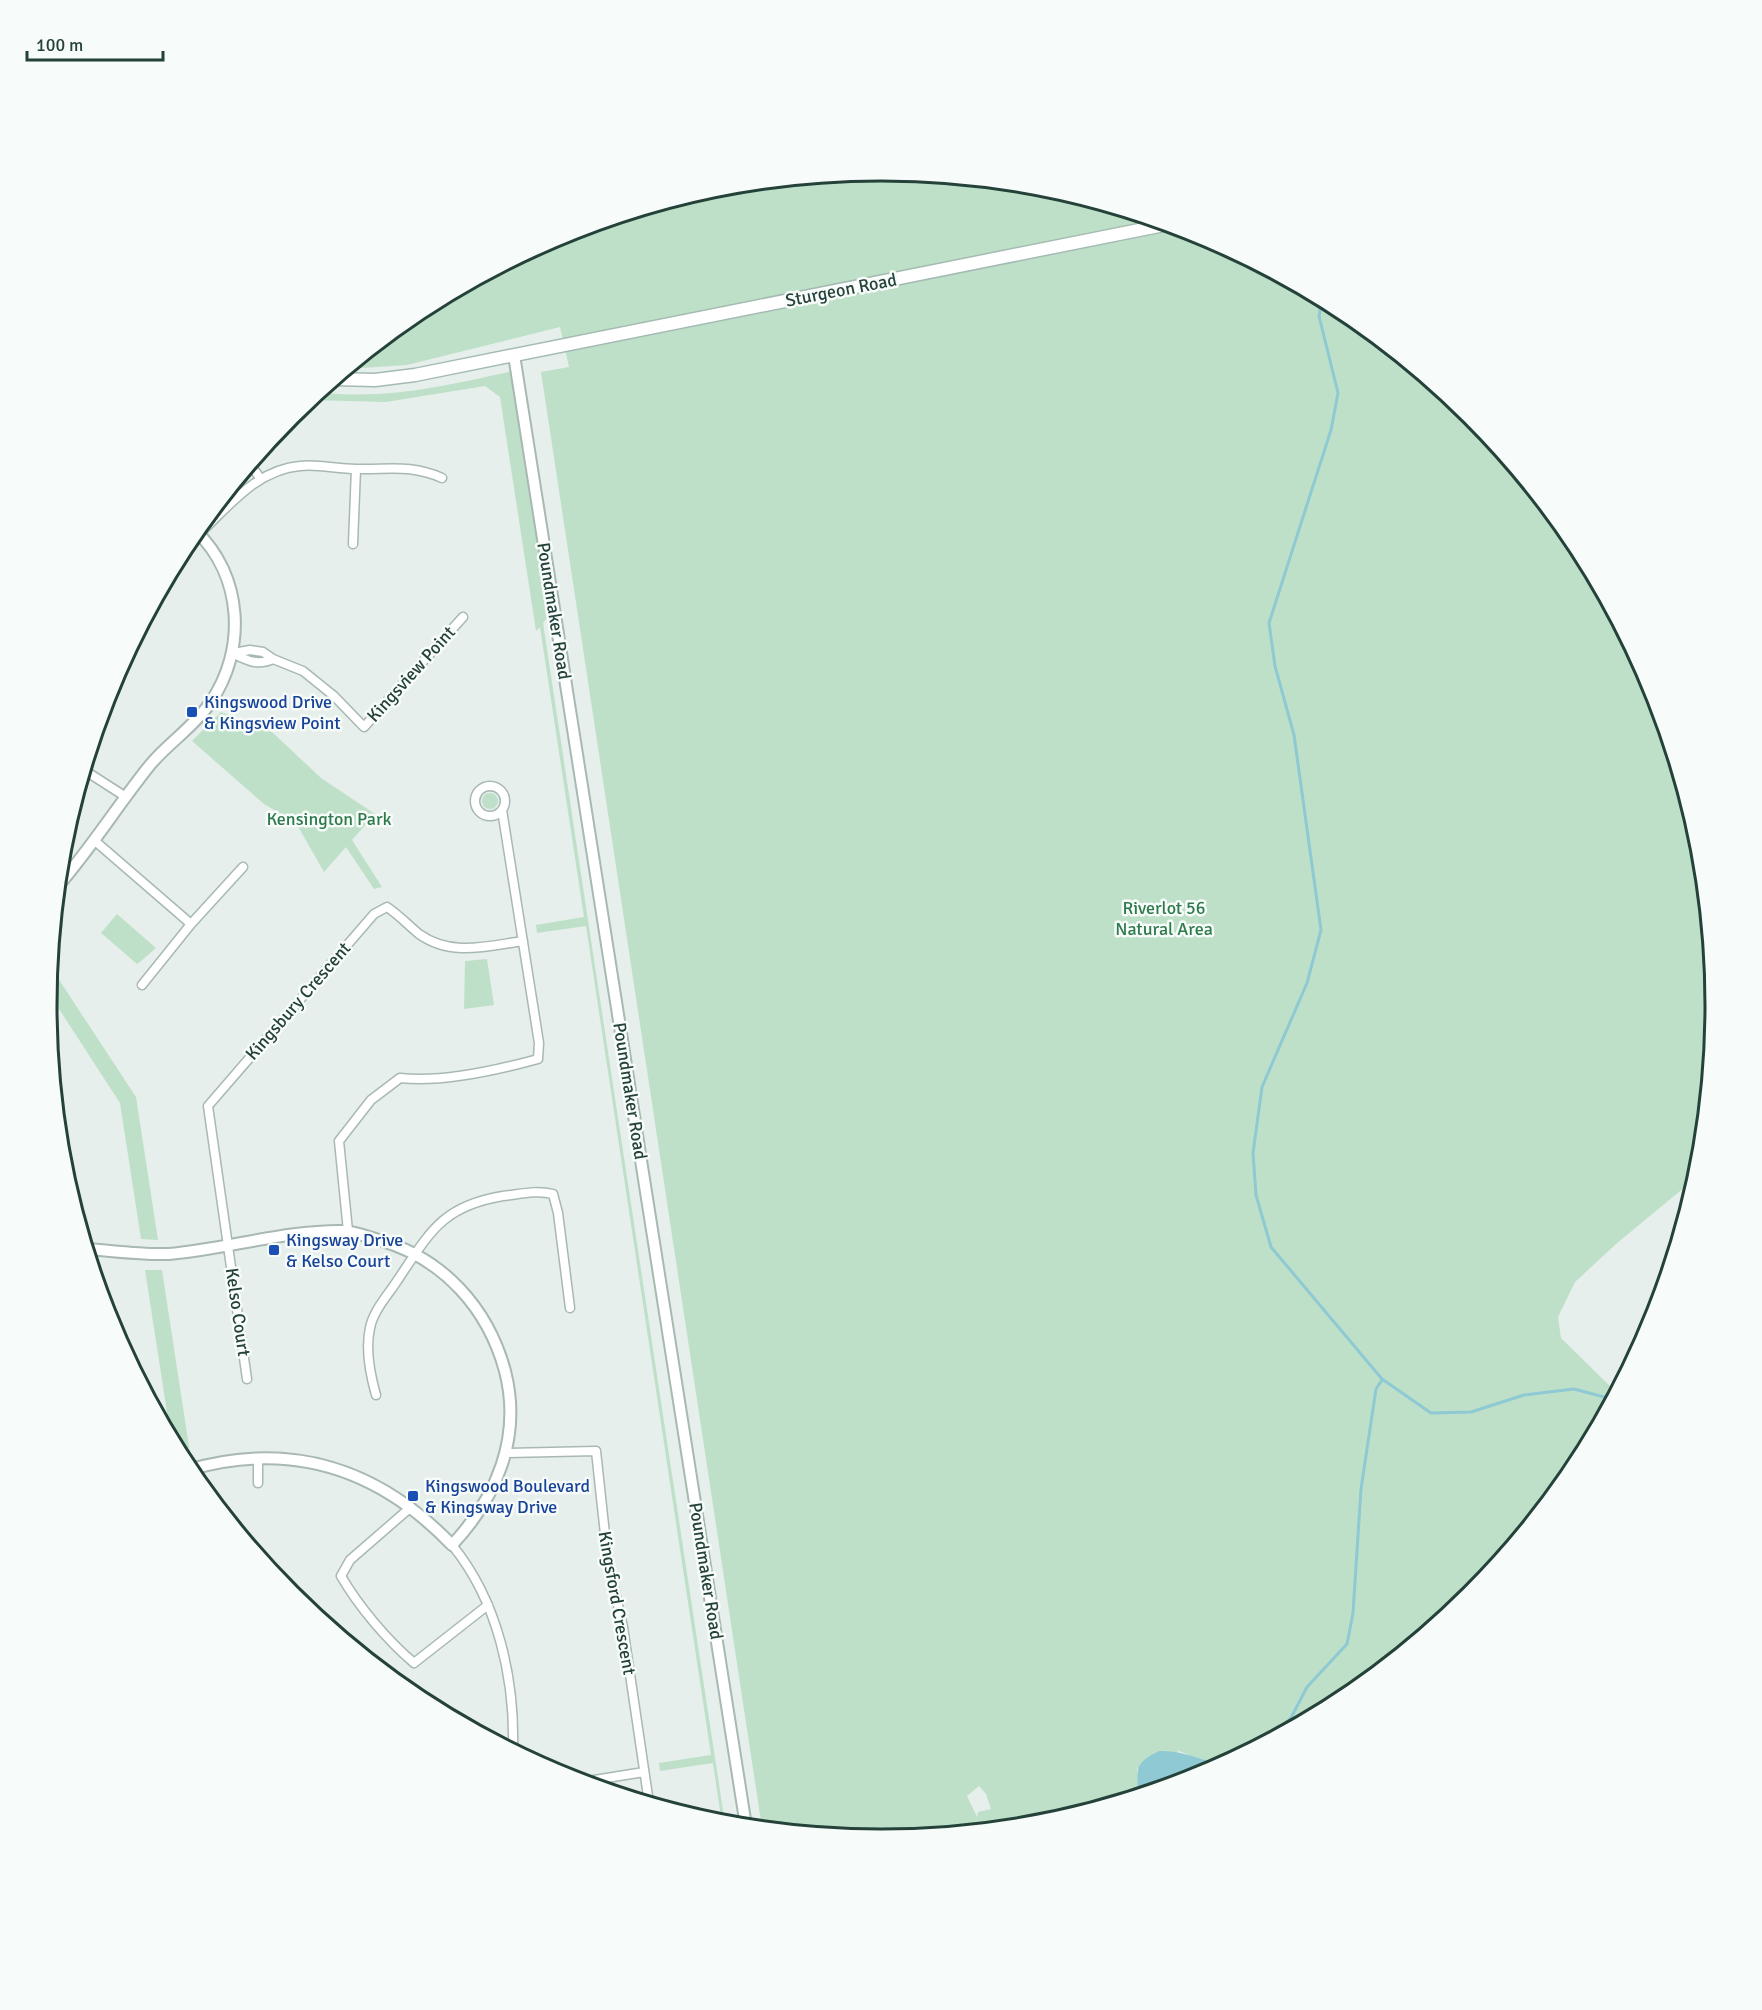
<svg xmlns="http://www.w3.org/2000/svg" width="1762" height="2010" viewBox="0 0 1762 2010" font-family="Signika,sans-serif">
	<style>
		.green { fill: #bfe0c8; fill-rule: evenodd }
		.water { fill: #8ec9d4 }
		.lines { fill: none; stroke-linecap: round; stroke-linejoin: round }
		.stream { stroke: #8ec9d4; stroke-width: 3 }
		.minor-casing { stroke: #a8b8b2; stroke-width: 11 }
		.tertiary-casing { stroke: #a8b8b2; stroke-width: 14 }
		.secondary-casing { stroke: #a4bbb3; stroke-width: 15 }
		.minor { stroke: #fff; stroke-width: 8 }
		.tertiary { stroke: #fff; stroke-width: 10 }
		.secondary { stroke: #fff; stroke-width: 12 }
		.transit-dot { fill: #1a4fb4; stroke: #f7fbf9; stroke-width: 2 }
		.labels { text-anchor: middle; stroke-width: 5; stroke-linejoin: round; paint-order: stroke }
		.street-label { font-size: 18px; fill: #24423a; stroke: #f7fbf9 }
		.transit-label { font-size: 18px; fill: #164399; stroke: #f7fbf9; text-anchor: start }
		.park-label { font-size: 18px; fill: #2d7a4b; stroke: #f7fbf9 }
		.rim { fill: none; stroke: #24423a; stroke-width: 3 }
	</style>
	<rect width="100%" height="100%" fill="#e6efeb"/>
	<path class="green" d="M881,171l163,16 157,47 144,77 126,104 104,127 77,144 48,157 15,162 -18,172 -81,67 -41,38 -17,35 3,21 55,54 -41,77 -104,126 -127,104 -122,65 -19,-3 -24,-10 -42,18 1,26 -95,29 -162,15 -119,-11 -221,-1456 28,-5 -9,-40 -153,38 -60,4 71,-58 144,-77 157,-48zM979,1786l7,8 5,15 -13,3 -1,5 -10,-21z
		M514,371l36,243 -7,9 182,1201h-3l-9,-61 -53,8 -1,-8 52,-8 -125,-829 -49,7 -1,-8 48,-8 -44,-290 -4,4 -36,-234 -15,-11 -99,16 -76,-2 8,-8c67,9 131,-7 196,-21z
		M221,712l51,20 49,46 54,36 -23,26 30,47 -8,2 -28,-42 -22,25 -28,-49 -32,-19 -72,-63z
		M482 801a8 8 0 1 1 16 0a8 8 0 1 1-16 0Z
		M117,914l39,34 -16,14 -3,2 -36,-31z
		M487,959l7,46 -30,4 1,-48z
		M50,966l86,131 22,143 -17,-1 -21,-136 -72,-111z
		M145,1270h17l28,183 -10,2 -9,-17z"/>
	<path class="water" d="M1159,1751c25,-1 39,9 63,13l-22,12 -62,19c-1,-26 -4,-32 21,-44z"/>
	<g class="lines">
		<path class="stream" d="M1322,299l-3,17 19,77 -7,37 -62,193 6,43 19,69 27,195 -14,53 -45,104 -9,66 3,42 15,52 111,132 49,34 40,-1 53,-17 50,-6 38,10
			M1276,1736l16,-20 15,-29 40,-43 6,-31 8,-124 15,-100 6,-9"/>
		<defs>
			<path id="minor" d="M250,464l10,14
				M199,534c30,-28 57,-64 101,-68 19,-2 37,3 56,3 33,1 54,-5 86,9
				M353,544l3,-75
				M233,653l17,-3 13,2 10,7 30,12 31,25 30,31 99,-110
				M234,654c14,7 24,12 39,5
				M84,770l42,27
				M475 801a15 15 0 1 1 30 0a15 15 0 1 1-30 0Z
				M95,841l96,83
				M142,985l49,-61 52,-57
				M348,1231l-9,-90 32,-41 29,-22c41,5 98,-8 138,-19l1,-16 -37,-233
				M247,1379l-39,-273 166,-192 13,-7c12,8 21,18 32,27 32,23 68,12 104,7
				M376,1395c-6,-21 -11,-45 -6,-67 3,-17 18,-33 27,-47 33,-49 45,-75 106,-85 18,-2 33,-6 50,-2l5,19 12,95
				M507,1453l89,-2 12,111 15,65 26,176
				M258,1459v24
				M411,1507l-61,53 -9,16c18,31 46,64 73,87l74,-58
				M452,1545c46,56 63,134 61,205
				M582,1782l62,-10"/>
			<path id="tertiary" d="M514,355l232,1471
				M58,886c33,-38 60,-81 92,-121 18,-22 44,-38 60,-62 37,-53 33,-127 -14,-172
				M87,1249c27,2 55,6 82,5 58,-5 116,-24 175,-23 12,1 24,6 35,9 64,18 109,68 126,131 17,66 -8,126 -53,174 -73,-76 -161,-105 -264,-75"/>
			<path id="secondary" d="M334,379l41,1 40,-5 754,-151"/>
		</defs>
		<use href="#minor" class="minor-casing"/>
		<use href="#tertiary" class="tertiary-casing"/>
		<use href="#secondary" class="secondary-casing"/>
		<use href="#minor" class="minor"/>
		<use href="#tertiary" class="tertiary"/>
		<use href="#secondary" class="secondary"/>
	</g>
	<g class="transit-dot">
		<rect x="186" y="706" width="12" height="12" rx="3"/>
		<rect x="268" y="1244" width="12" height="12" rx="3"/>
		<rect x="407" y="1490" width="12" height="12" rx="3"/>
	</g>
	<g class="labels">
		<g class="street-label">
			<text transform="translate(841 290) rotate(-11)" y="6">Sturgeon Road</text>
			<text transform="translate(554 611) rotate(81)" y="6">Poundmaker Road</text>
			<text transform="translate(411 674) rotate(-48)" y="6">Kingsview Point</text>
			<text transform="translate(298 1001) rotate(-49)" y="6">Kingsbury Crescent</text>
			<text transform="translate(630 1091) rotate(81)" y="6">Poundmaker Road</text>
			<text transform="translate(238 1312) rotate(82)" y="6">Kelso Court</text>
			<text transform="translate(706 1571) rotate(81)" y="6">Poundmaker Road</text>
			<text transform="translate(617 1603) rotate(80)" y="6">Kingsford Crescent</text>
		</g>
		<g class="transit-label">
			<text x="204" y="708">Kingswood Drive<tspan x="204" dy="21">&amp; Kingsview Point</tspan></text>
			<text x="286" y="1246">Kingsway Drive<tspan x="286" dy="21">&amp; Kelso Court</tspan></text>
			<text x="425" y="1492">Kingswood Boulevard<tspan x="425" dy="21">&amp; Kingsway Drive</tspan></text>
		</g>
		<g class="park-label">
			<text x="329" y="825">Kensington Park</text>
			<text x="1164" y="914">Riverlot 56<tspan x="1164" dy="21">Natural Area</tspan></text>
		</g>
	</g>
	<path d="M0 0H1762V2010H0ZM57 1005a824 824 0 1 1 1648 0a824 824 0 1 1-1648 0Z" fill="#f7fbf9" fill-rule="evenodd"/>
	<path class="rim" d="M57 1005a824 824 0 1 1 1648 0a824 824 0 1 1-1648 0Z"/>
	<path d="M27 51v9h136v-9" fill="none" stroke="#24423a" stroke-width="3"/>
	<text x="36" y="51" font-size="18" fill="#24423a" stroke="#f7fbf9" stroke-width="4.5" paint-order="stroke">100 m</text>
</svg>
